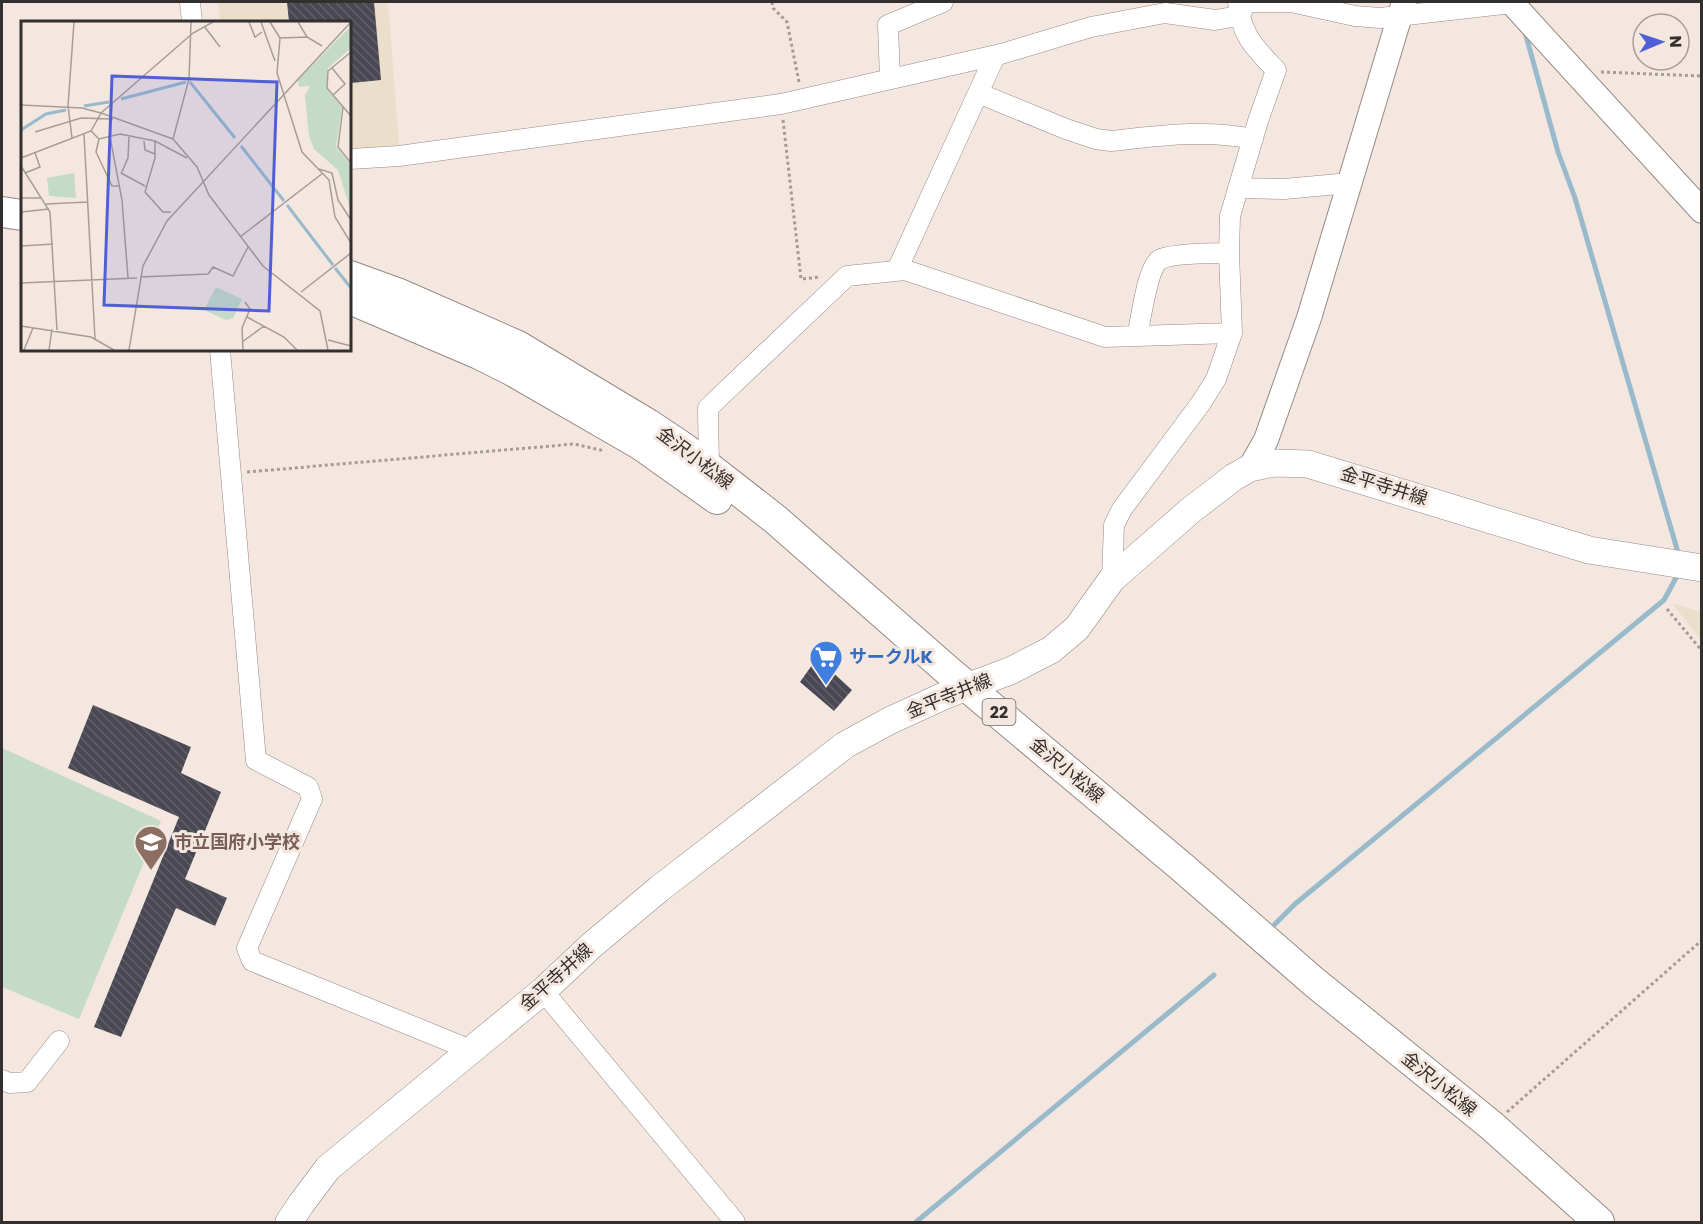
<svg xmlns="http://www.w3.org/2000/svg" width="1703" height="1224" viewBox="0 0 1703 1224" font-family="Poppins,'Noto Sans JP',sans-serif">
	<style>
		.education { fill: #e9dfca }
		.pitch { fill: #c3dbc7 }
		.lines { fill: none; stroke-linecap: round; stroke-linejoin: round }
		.stream { stroke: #99bacb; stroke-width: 5 }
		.building { fill: url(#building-back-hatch) }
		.minor-casing { stroke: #968a84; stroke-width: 21 }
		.tertiary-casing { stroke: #968a84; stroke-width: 26 }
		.secondary-casing { stroke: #968a84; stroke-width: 28 }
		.primary-casing { stroke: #968a84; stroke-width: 32 }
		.path { stroke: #a59c96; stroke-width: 3; stroke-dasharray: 3 3; stroke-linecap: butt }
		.minor { stroke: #fff; stroke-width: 20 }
		.tertiary { stroke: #fff; stroke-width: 24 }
		.secondary { stroke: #fff; stroke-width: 27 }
		.primary { stroke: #fff; stroke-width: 30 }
		.labels { text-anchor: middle; stroke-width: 6; stroke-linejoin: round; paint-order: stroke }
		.shield { fill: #f4e7e0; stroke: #6d6662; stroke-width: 1.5 }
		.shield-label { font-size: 16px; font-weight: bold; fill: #332f2c }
		.street-label { font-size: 18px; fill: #332f2c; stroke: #f4e7e0 }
		.shop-label { font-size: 18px; font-weight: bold; fill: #366cbe; stroke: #f4e7e0; text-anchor: start }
		.education-label { font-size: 18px; font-weight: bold; fill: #785e54; stroke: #f4e7e0; text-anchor: start }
		.inset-river { fill: none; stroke: #99bacb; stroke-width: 3 }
		.inset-road { fill: none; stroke: #a79d98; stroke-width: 1.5 }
		.view { fill: #505fd5; fill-opacity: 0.15; stroke: #505fd5; stroke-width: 3 }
		.inset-edge { fill: none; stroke: #332f2c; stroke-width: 3 }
	</style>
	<defs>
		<pattern id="building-back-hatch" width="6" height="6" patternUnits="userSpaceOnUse" patternTransform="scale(1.5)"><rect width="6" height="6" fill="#494853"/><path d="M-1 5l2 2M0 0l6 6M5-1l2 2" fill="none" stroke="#616069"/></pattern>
	</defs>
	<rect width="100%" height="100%" fill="#f4e7e0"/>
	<path class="education" d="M218,2h170l11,144 -49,4v-128h-130z
		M1672,603l29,9v28z"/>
	<path class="pitch" d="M2,748l159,73 -82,198 -77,-32z"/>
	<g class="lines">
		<path class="stream" d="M1525,32l33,120 17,46 104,358
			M1275,924l20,-20 369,-304 13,-24 1,-5
			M916,1222l298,-247"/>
	</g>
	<path class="building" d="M287,2h87l7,78 -30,3 -1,-61h-61z
		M817,658l35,32 -18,21 -34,-29z
		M93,705l98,42 -10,26 40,19 -36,87 42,19 -12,28 -39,-18 -55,129 -27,-10 85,-210 -111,-49z"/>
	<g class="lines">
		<defs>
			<path id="minor" d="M190,2l2,20
				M1239,16l8,-14h44l64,14 25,2 132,-15
				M890,79l-2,-54 55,-23
				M978,93l88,36 30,10 15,2c47,-5 95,-12 142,-2
				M350,159l49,-3 382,-52 220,-50 90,-27 74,-14 50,7 24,-4
				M1238,188l46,1 66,-6
				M897,270l98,-214
				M1137,336c4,-16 10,-67 22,-76 11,-7 56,-7 70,-7
				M220,350l36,410 52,27 4,12 -65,149 5,13 219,89
				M709,469l-1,-61 139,-132 58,-6 200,67 127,-4
				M1112,579l2,-54 8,-16 79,-106 15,-24 16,-46 -3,-80 1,-37 28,-95 18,-51c-22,-23 -35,-35 -38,-68
				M543,991l192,231
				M2,1080l8,3 17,-1 32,-41"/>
			<path id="tertiary" d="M1511,2l191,209
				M1250,468l16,-28 43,-122 95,-316"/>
			<path id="secondary" d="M289,1222l12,-18 27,-36 215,-177 49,-46 67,-56 186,-144 46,-25 57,-26 62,-23 41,-21 26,-22 35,-49 79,-69 43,-33 16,-9 14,-3 12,-2 32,1 281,86 113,18"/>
			<path id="primary" d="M2,212l20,3
				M350,276l47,17 121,53 130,78 36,24 91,71 171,150 237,199 131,114 178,144 107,96
				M350,299l129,55 32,16 130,75 76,54"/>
		</defs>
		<use href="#minor" class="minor-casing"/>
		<use href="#tertiary" class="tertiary-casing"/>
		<use href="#secondary" class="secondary-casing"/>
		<use href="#primary" class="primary-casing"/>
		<path class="path" d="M772,2l1,6 14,14 12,60
			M1601,72l101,4
			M783,120l18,159 20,-2
			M247,472l327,-28 31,7
			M1667,609l35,42
			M1507,1112l195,-172"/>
		<use href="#minor" class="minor"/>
		<use href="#tertiary" class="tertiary"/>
		<use href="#secondary" class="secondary"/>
		<use href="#primary" class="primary"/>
	</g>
	<defs>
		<symbol id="supermarket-pin" viewBox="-11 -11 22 30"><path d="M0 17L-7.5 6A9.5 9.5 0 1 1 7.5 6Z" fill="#3f7fe0" stroke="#f4e7e0"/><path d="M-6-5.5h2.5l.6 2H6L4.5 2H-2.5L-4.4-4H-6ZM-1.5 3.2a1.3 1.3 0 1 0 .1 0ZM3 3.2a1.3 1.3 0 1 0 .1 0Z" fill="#fff"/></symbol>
		<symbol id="school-pin" viewBox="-11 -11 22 30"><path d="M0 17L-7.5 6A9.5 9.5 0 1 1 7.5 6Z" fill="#8d6e63" stroke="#f4e7e0"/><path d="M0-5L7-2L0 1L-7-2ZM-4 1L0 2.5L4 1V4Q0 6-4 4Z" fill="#fff"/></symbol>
	</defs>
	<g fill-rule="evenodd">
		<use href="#supermarket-pin" x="807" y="638" width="38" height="52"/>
		<use href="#school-pin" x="132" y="823" width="38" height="52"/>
	</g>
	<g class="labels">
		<rect class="shield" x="982.5" y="699" width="33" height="26" rx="4.5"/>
		<g class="shield-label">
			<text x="999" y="718">22</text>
		</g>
		<g class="street-label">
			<text transform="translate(695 458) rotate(37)" y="6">金沢小松線</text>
			<text transform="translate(1384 486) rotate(17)" y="6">金平寺井線</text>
			<text transform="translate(949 696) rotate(-22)" y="6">金平寺井線</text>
			<text transform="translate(1067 770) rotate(40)" y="6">金沢小松線</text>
			<text transform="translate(556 977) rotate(-42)" y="6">金平寺井線</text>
			<text transform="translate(1439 1084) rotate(39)" y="6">金沢小松線</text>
		</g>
		<g class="shop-label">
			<text x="849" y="663">サークルK</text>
		</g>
		<g class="education-label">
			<text x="174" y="848">市立国府小学校</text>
		</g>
	</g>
	<g transform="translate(21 21)">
		<rect width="330" height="330" fill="#f4e7e0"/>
		<path d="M330,5v22l-23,20 -2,20 16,19 -6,40 15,18v46l-13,-41 -24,-21 -5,-13 -4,-41 5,-9 -11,1 -1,-7z" fill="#c3dbc7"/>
		<path d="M53,152l2,25 -27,-2 -2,-18zM195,266l26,12 -9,19 -7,2 -22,-10z" fill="#c3dbc7"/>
		<path class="inset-river" d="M169,61l45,56M100,78l65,-17M63,85l25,-4M0,109l25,-16 20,-4M220,125l43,55M266,184l46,60M314,247l16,20"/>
		<path class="inset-road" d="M170,1l-2,57 -16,60 24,28 12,28 54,71 57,45 8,39M228,1l6,15 7,-5M240,1l14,39M249,1l10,16M277,1l9,15 15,9M183,5l16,21M287,16l-28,1 -3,35 25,79 27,28 6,37 16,26M330,31l-23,19 -1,17 24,28M311,47l13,16 -12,11M91,81l-2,35 12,63 6,78M0,84l61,3 19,5 -10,18 -70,27M322,86l-5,40 13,16M70,110l8,8 21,-5 35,7 32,17M14,111l46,-14 32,1M63,113l11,205M51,117l-4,-32 6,-84M78,118l-3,13 16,34h7M152,118l-72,-26 92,-80 20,-11M123,120l1,9 10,4M134,120v17l-10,34 18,20h8M0,145l29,46 7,118M298,148l13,4 6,27 13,20M4,152l15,-6 -5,-14M100,152l24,13M100,153l7,-16 1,-21M0,177h21M25,183l42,-2M0,191l28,-3M219,216l83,-64M0,225l32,-2M119,256l68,-3 5,-7 20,9 15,-29M0,262l116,-5M280,271l50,-39M226,296l37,20 13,13M0,305l70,11 23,13M307,319l23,6M221,321l22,-16M3,329l9,-22M28,329l3,-21M108,329l14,-84 24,-45 184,-199M222,329l-1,-22 8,-19 -5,-7"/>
		<path class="view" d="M91,55l165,6 -8,229 -165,-6z"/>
		<rect width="330" height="330" class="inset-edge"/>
	</g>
	<rect width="1703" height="1224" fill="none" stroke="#332f2c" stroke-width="6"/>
	<g transform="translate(1661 42) rotate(88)"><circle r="28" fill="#f4e7e0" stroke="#a79d98" stroke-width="1.5"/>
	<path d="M0-4.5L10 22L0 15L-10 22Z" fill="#505fd5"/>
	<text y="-9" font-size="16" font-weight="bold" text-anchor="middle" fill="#332f2c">N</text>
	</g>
</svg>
